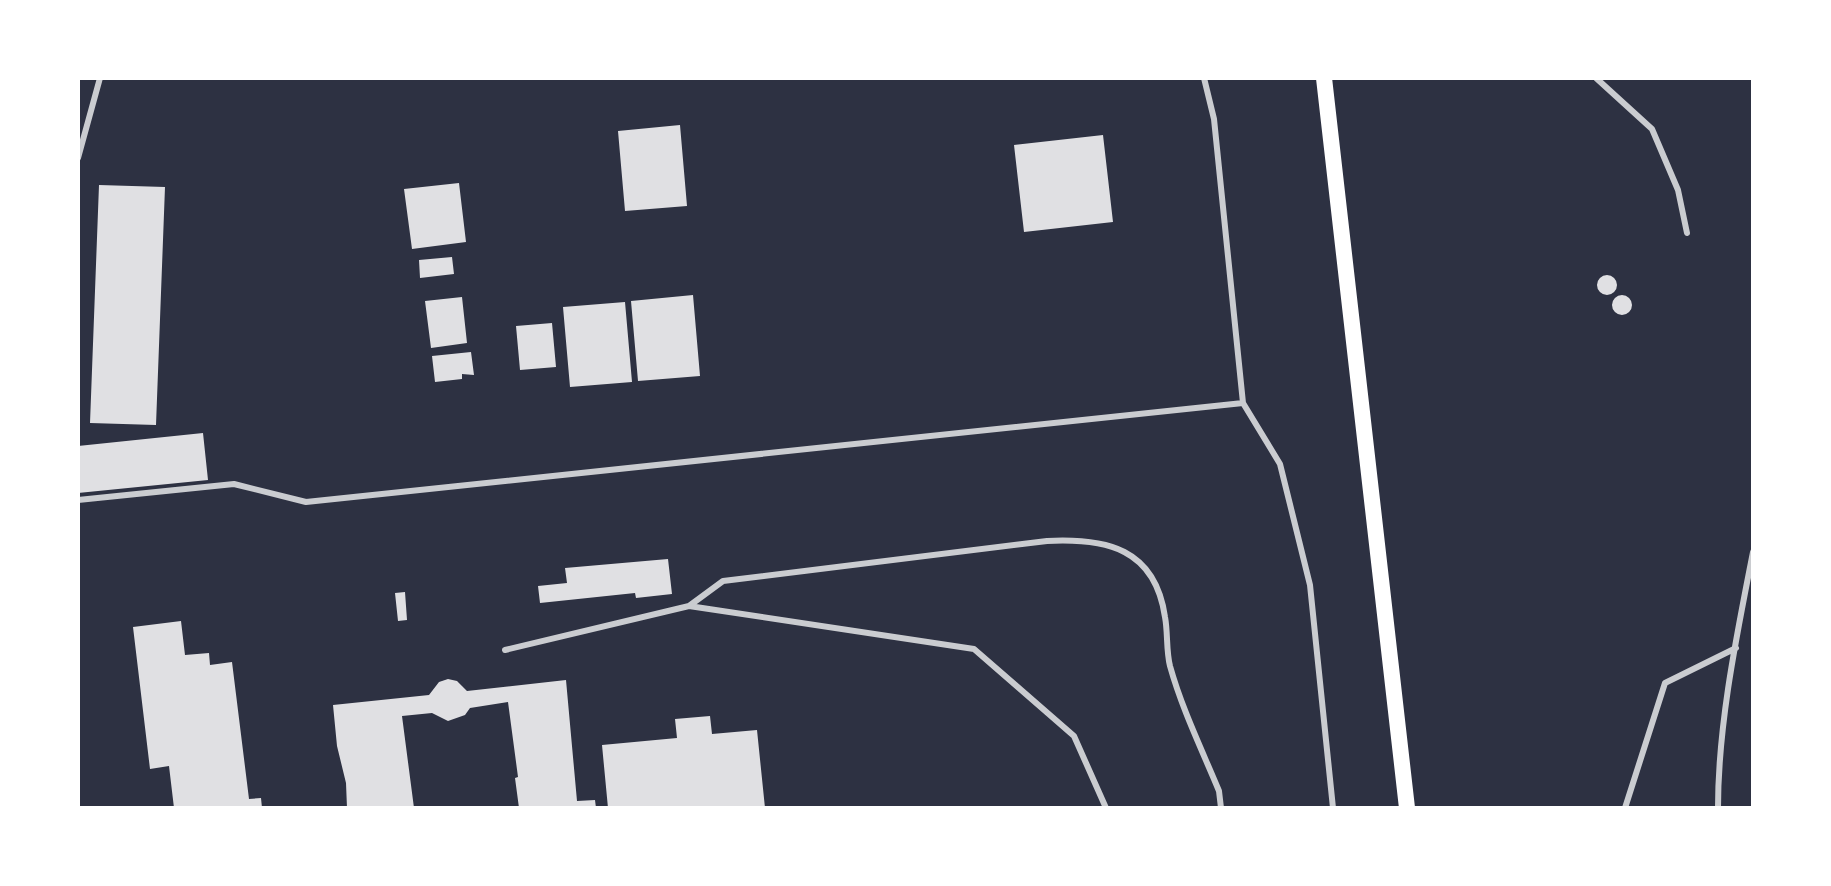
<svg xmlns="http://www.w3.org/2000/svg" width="1831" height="886" viewBox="0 0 1831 886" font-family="Ubuntu,sans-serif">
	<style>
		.building { fill: #e0e0e3 }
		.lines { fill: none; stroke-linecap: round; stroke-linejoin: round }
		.service { stroke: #caccd0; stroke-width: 6 }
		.secondary { stroke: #fff; stroke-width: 16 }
	</style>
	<rect width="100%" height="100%" fill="#2d3142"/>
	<path class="building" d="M680,125l7,81 -62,5 -7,-80z
		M1103,135l10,87 -89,10 -10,-87z
		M459,183l7,59 -54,7 -8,-60z
		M99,185l66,2 -9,238 -66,-2z
		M452,257l2,17 -34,4 -1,-18z
		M1597 285a10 10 0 1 1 20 0a10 10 0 1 1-20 0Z
		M693,295l7,81 -62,5 -7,-80z
		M1612 305a10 10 0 1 1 20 0a10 10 0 1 1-20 0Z
		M462,297l5,46 -36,5 -6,-47z
		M625,302l7,80 -62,5 -7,-80z
		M552,323l4,44 -36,3 -4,-44z
		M471,352l3,23 -12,-1v5l-27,3 -3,-26z
		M203,433l5,47 -130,13v-47z
		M668,559l4,35 -36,4 -1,-5 -95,10 -2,-17 29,-3 -2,-15z
		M405,592l2,28 -9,1 -3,-28z
		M181,621l4,34 24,-2 1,12 22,-3 17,137 12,-1 1,10h-88l-5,-42 -19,3 -17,-142z
		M448,679l9,2 10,10 99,-11 11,121 18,-1 1,8h-77l-4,-30 3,-1 -10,-75 -38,6 -5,7 -17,6 -16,-8 -30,3 12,92h-67l-1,-25 -9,-37 -4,-41 96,-10 10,-13z
		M710,716l2,18 45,-4 8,78h-157l-6,-63 75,-7 -2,-19z"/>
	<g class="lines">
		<path class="service" d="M1204,78l10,41 29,284 37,61 30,121 23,223
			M1596,78l56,51 26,61 9,43
			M78,158l22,-80
			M78,500l156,-16 72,18 937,-99
			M689,606l34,-25 324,-40c59,-3 108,7 118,76 3,16 1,33 5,49 12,43 32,84 49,125l2,17
			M505,650l184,-44 285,43 100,87 32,72
			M1625,808l40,-125 71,-35
			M1718,808c0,-84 19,-174 35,-256"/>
		<path class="secondary" d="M1324,78l83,730"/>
	</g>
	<rect width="1831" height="886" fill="none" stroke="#ffffff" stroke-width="160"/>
</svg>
